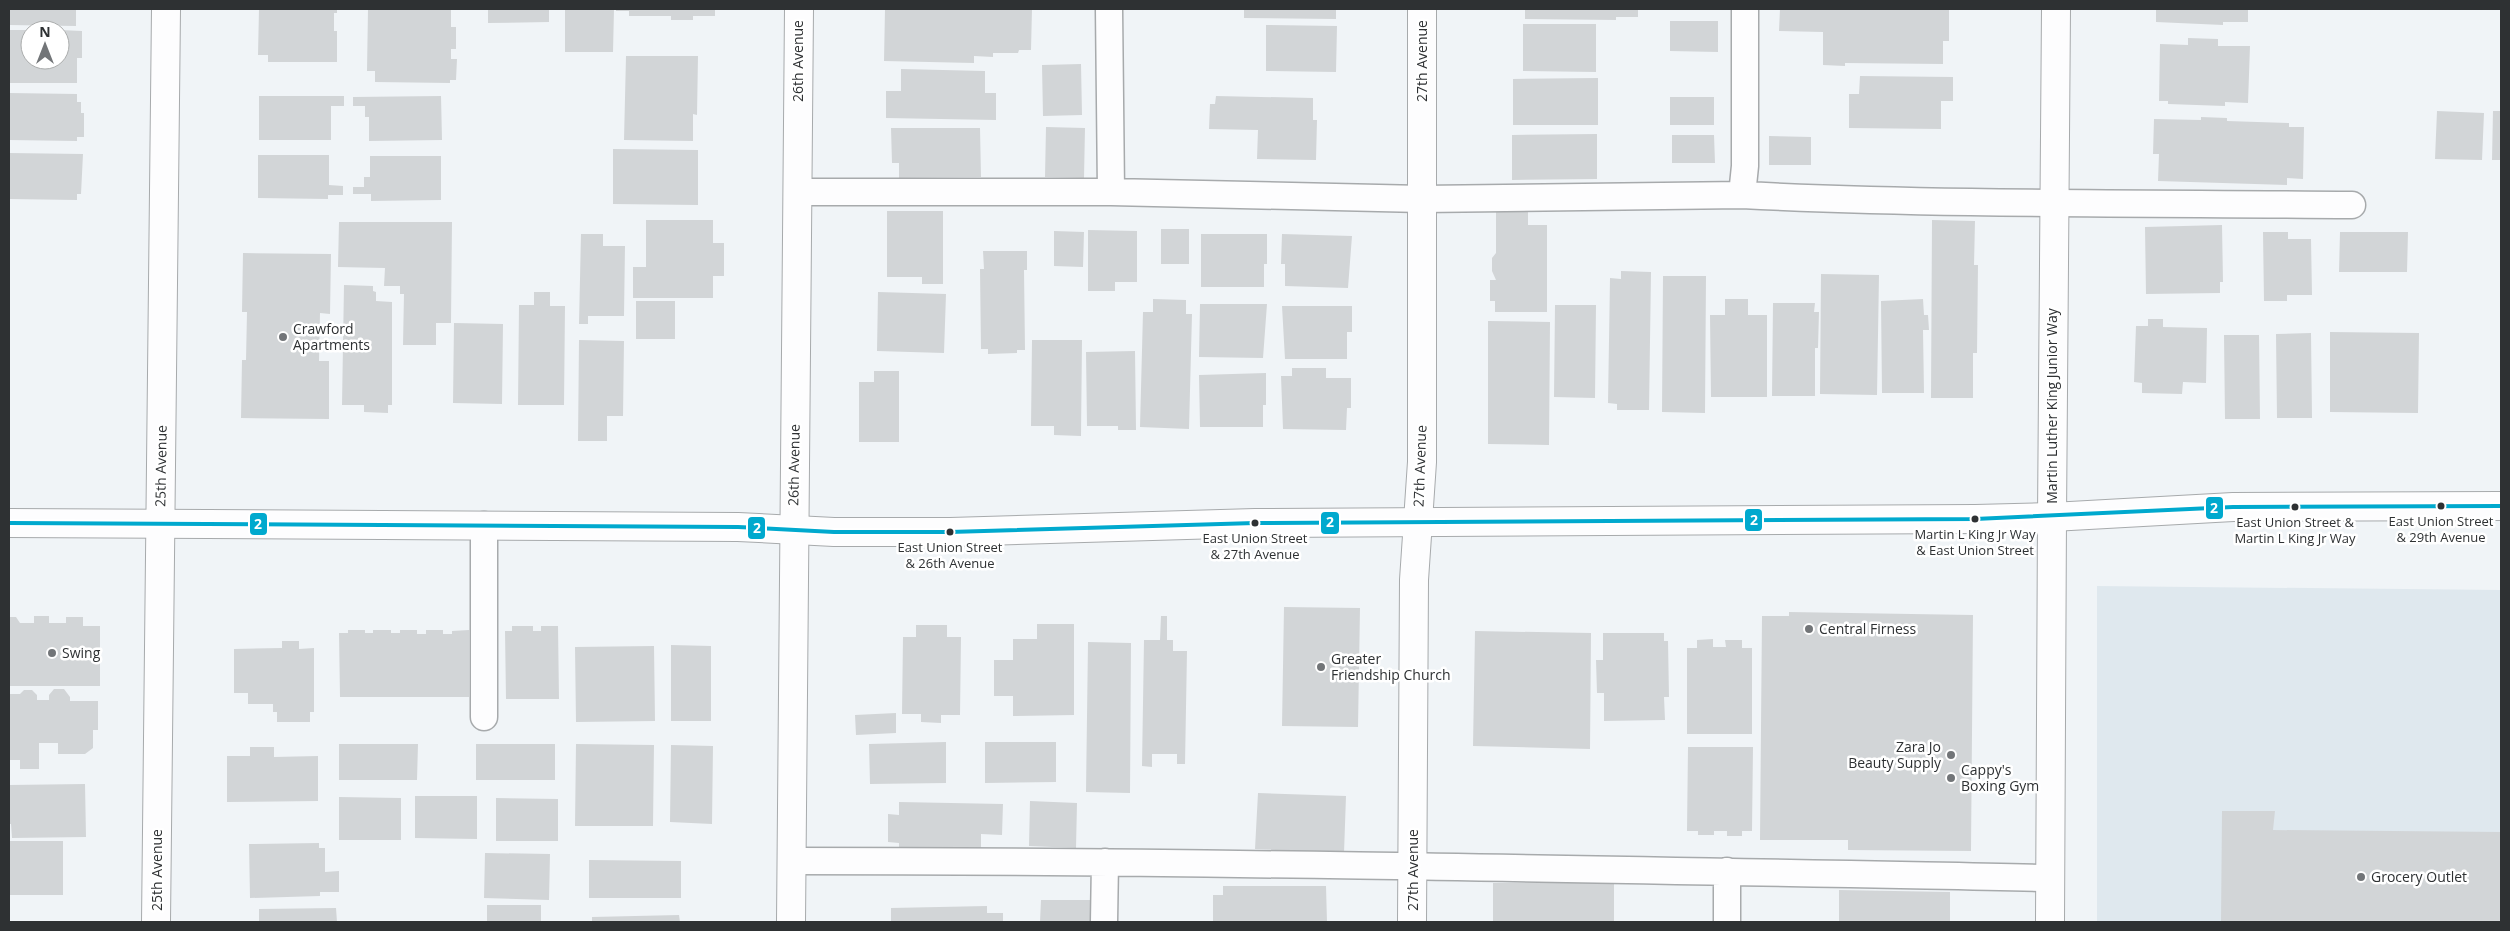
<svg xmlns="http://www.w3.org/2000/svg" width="2510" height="931" viewBox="0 0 2510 931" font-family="'Open Sans',sans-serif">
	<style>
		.built { fill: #dfe8ee }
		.building { fill: #d2d5d7 }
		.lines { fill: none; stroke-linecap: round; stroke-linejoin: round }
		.service-casing { stroke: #a7aaac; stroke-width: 29 }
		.minor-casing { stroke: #a7aaac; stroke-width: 30 }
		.tertiary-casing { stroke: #a7aaac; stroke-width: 30 }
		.secondary-casing { stroke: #a7aaac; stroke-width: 30 }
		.service { stroke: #fdfdfe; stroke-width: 26 }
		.minor { stroke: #fdfdfe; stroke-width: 28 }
		.tertiary { stroke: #fdfdfe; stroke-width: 28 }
		.secondary { stroke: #fdfdfe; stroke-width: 28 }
		.bus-1-casing { stroke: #fff; stroke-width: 8 }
		.bus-1 { stroke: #00a9ce; stroke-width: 4 }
		.poi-dot { fill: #727578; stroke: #fff; stroke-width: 2 }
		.bus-dot { fill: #2e3133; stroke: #fff; stroke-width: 2 }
		.labels { text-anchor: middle; stroke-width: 5; stroke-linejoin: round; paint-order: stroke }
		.bus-label { font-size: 13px; fill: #2e3133; stroke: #fff }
		.street-label { font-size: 14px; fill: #2e3133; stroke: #fff }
		.poi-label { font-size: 14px; fill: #2e3133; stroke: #fff; text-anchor: start }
		.line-badge { stroke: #fff; stroke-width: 2 }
		.badge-label { font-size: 14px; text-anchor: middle; font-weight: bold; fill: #fff }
	</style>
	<rect width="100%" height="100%" fill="#f0f4f7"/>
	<path class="built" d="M2097,586l404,4v332h-404z"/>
	<path class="building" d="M9,9h67v17l-67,-1z
		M259,9h78v4h-3v18h3v31h-69v-7h-10z
		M368,9h83v18h5v22h-5v10h6l-1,21h-6v3l-75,-1v-11h-8z
		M488,9h61v13l-61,1z
		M565,9h49l-1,43h-48z
		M616,9h99v7h-22v4h-22v-4h-42v-5h-13z
		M885,9h147l-1,41h-12l-1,3h-25v4l-19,-1v7l-90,-2z
		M1244,9h92v10l-92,-1z
		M1525,9h113v8h-22v3l-91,-1z
		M1780,9h169v32h-6v23l-98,-1v3l-22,-1v-33l-44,-1z
		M2156,9h92v13h-25v3l-67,-3z
		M1670,21h48v31l-48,-1z
		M1523,24h73v48l-73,-1z
		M1266,25l71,1 -1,46 -70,-1z
		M9,30h21v30h30v-30l22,1v27h-5v25h-68z
		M2188,38l30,1v7h32l-2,57 -23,-1v4l-57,-2v-3h-9l1,-57 28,1z
		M626,56h72l-1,59 -4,-1v27l-69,-1z
		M1081,64l1,51 -39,1 -1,-51z
		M901,69l84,2v22h11v27l-110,-2v-27h15z
		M1860,76l93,1v24h-12v28l-92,-1v-34h10z
		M1598,78v47h-85v-46z
		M9,93l68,1v8h4v11h3v24h-7v4l-68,-1z
		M259,96h85v10h-13v34h-72z
		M441,96l1,44 -73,1v-24h-4v-11h-12v-9z
		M1216,96l97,2v22h4l-1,40 -59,-1 1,-29 -49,-1 1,-25h5z
		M1670,97h44v28h-44z
		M2437,111l47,2 -2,47 -47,-1z
		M2493,111h8v49h-9z
		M2201,117l26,1v3l62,2v4h15l-1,52 -16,-1v7l-129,-4 1,-27h-6l1,-35 47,1z
		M1046,127l39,1 -1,50 -39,-1z
		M891,128h89l1,49 -82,1v-15h-7z
		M1597,134v45l-85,1v-45z
		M1672,135h42l1,28h-43z
		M1769,136l42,1v28h-42z
		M613,149l85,1v55l-85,-1z
		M9,153l74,1 -2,40h-4v6l-68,-1z
		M258,155h71v30l14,1v9h-15v4l-70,-1z
		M370,156h71v44l-70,1v-7h-18v-7h11v-10h6z
		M887,211h56v73h-21v-7h-35z
		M1496,212h32v13h19v87h-52v-11h-5v-21h6l-4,-9v-13l4,-5z
		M646,220h67v23h11v33h-11v22h-80v-31h13z
		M1932,220l43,1 -1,44h4l-1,88h-4v45h-42z
		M339,222h113l-1,101h-15v22h-33l1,-51h-4v-8h-16l1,-18 -47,-1z
		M2222,225l1,57h-3v11l-74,1 -1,-67z
		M1161,229h28v35h-28z
		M1088,230l49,1v51h-22v9h-27z
		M1054,231l30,1 -1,35 -29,-1z
		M2263,232h25v7h23l1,56h-25v6h-23z
		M2340,232h68l-1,40h-68z
		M581,234h22v12h22l-1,70h-36v8h-9z
		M1201,234h66v30h-3v23h-63z
		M1282,234l70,2 -4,52 -63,-2v-22h-4z
		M983,251h44v19h-3l1,80h-8v3l-29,1v-5h-7l-1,-80h4z
		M243,253l88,1 -1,60 -10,-1 -1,48h10v58l-88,-1 1,-58h4l1,-48h-5z
		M1621,271l30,1 -2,138h-32v-6l-9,-1 2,-125 11,1z
		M1821,274l58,1 -2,120 -57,-1z
		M1663,276h43l-1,137 -43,-1z
		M344,285l29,1v5l3,1v9l16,1v103h-4v8l-24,-1v-7h-22z
		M534,292h16v14h15l-1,99h-46l1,-100h15z
		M878,292l68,2 -2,59 -67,-2z
		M1153,299l33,1v14h6l-3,115 -49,-2 3,-115h10z
		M1725,299h23v16h19v82h-56l-1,-82h15z
		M1923,299l1,16h4l1,15h-6l1,63h-42l-1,-92z
		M636,301h39v38h-39z
		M1773,303h42l-1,9h5l-1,36h-3v48h-43z
		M1200,304h67l-4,54 -64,-1z
		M1555,305h41l-1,93 -41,-1z
		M1282,306h70v26h-5v27h-62z
		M2148,319h15v8l44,1 -1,55 -23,-1 -1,12 -40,-1v-10l-8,-1 2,-56h12z
		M1488,321l62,1 -1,123 -61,-1z
		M454,323l49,1 -1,80 -49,-1z
		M2330,332l89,1 -1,80 -88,-1z
		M2311,333l1,85h-35l-1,-84z
		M2224,335h35l1,84h-35z
		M579,340l45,1 -1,75h-16v25h-29z
		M1032,340h50l-1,96 -27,-1v-9h-23z
		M1135,351l1,79h-18v-4h-31l-1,-74z
		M1292,368h34v10h25v30h-4l-1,22 -63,-1 -2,-53h11z
		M874,371h25v71h-40v-60h15z
		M1266,373v32h-3v22h-63l-1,-52z
		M1284,607l76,1 -2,119 -76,-1z
		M1789,612l184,3 -2,236 -123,-1v-10h-88l2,-224h27z
		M34,616h15v7h17v-6h17v9h17v60h-91v-69h7l4,6h14z
		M1161,616h6v24h6v11h14l-2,113h-8v-10h-25v13l-10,-1 2,-126h16z
		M1037,624h37v91l-61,1v-20h-19v-36h19v-21h24z
		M916,625h31v12h14l-1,78h-19v8l-20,-1v-8h-19l1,-77h13z
		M512,626h21v5h8v-5h17l1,73h-53l-1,-68h7z
		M348,630h17v3h8v-3h18v3h9v-3h17v4h9v-4h17v4h9v-3l17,-1v67h-129l-1,-64h9z
		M1475,631l116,2 -1,116 -117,-3z
		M1603,633h61v8h4l1,56h-5l1,23 -61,1v-28h-7l-1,-33h7z
		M1713,639v8h13l-1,-7h17v8h10v86h-65v-86h10v-8z
		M282,641h17v8l15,-1v64h-4v10h-33v-10h-4v-8h-25v-11h-14v-44l48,-1z
		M1088,642l43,1 -1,150 -44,-1z
		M671,645l40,1v75h-40z
		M654,646l1,75 -79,1 -1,-75z
		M54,689h10l6,8v4h28v29h-5v18l-8,6h-27v-11h-19v26h-19v-9h-11v-66h11l4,-4h8l5,5v5h12v-5z
		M896,713v20l-40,2 -1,-20z
		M946,742v41l-76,1 -1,-40z
		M985,742h71v40l-71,1z
		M339,744h79l-1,36h-78z
		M476,744h79v36h-79z
		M576,744l78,1 -1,81h-78z
		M671,745l42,1 -1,78 -42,-2z
		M250,747h24v10l44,-1v45l-91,1v-46h23z
		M1688,747h65l-1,84h-10v5h-15v-5h-13v4h-16v-4h-11z
		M85,784l1,53 -74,1 -1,-14h-2v-39z
		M1258,793l88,3 -2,57 -89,-4z
		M415,796h62v43l-62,-1z
		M339,797l62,1v42h-62z
		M496,798l62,1v42h-62z
		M1030,801l47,2 -1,45 -47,-2z
		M899,802l104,2 -1,31 -21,-1v16l-72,3v-5h-10v-5l-11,-1v-28l11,1z
		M2222,811h53l-2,19 228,2v90h-280z
		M9,841h54v54h-54z
		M319,843v5h6v24l14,-1v21h-19v4l-70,2 -1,-54z
		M485,853l65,1 -1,46 -65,-2z
		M589,860l92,1v37h-92z
		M1614,882v40h-121v-39z
		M1223,886h103l1,36h-114v-27h10z
		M1839,890l111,2v30h-111z
		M1041,900h49v22h-50z
		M487,905h54v17h-54z
		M987,906v7h16v9h-112v-14z
		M336,908l1,14h-78v-13z
		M679,915l1,7h-88v-5z"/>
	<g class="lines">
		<defs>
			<path id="service" d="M1109,9l2,183
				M798,192h313l311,7 320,-4 3,-29v-157
				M1742,195c203,10 407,8 610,10
				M484,525v192
				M792,861c419,0 839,9 1258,17
				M1104,922l1,-60
				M1727,922v-51"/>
			<path id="minor" d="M156,922l10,-913
				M791,922l8,-913
				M1412,922l2,-342 8,-118v-453"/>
			<path id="tertiary" d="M2056,9l-4,508 181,-10 268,-1"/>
			<path id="secondary" d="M9,523l729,4 96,5h116l305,-9 720,-4 77,-2 -2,405"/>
		</defs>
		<use href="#service" class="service-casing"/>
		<use href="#minor" class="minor-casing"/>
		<use href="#tertiary" class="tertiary-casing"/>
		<use href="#secondary" class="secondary-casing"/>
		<use href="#service" class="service"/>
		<use href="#minor" class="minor"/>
		<use href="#tertiary" class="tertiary"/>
		<use href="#secondary" class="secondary"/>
		<defs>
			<path id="bus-1" d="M9,523l729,4 96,5h116l305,-9 720,-4 258,-12 268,-1"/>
		</defs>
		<use href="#bus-1" class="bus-1-casing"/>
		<use href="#bus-1" class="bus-1"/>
	</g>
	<g class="poi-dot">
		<circle cx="283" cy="337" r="5"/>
		<circle cx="1809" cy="629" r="5"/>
		<circle cx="52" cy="653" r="5"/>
		<circle cx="1321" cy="667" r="5"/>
		<circle cx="1951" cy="755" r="5"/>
		<circle cx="1951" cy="778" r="5"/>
		<circle cx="2361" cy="877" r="5"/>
	</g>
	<g class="bus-dot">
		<circle cx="2441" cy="506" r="4.5"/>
		<circle cx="2295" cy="507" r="4.5"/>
		<circle cx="1975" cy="519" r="4.5"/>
		<circle cx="1255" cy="523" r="4.5"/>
		<circle cx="950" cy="532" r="4.5"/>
	</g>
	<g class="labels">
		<g class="bus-label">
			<text x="2441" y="526">East Union Street<tspan x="2441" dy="16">&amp; 29th Avenue</tspan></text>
			<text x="2295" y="527">East Union Street &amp;<tspan x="2295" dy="16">Martin L King Jr Way</tspan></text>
			<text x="1975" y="539">Martin L King Jr Way<tspan x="1975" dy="16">&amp; East Union Street</tspan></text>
			<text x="1255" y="543">East Union Street<tspan x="1255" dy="16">&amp; 27th Avenue</tspan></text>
			<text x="950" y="552">East Union Street<tspan x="950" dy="16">&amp; 26th Avenue</tspan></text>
		</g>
		<g class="street-label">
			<text transform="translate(798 61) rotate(-90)" y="5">26th Avenue</text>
			<text transform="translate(1422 61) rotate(-90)" y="5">27th Avenue</text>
			<text transform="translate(2052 406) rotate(-90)" y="5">Martin Luther King Junior Way</text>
			<text transform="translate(794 465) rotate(-89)" y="5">26th Avenue</text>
			<text transform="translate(161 466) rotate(-89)" y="5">25th Avenue</text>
			<text transform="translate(1420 466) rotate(-88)" y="5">27th Avenue</text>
			<text transform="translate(157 870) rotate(-90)" y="5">25th Avenue</text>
			<text transform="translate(1413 870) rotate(-90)" y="5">27th Avenue</text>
		</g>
		<g class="poi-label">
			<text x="293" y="334">Crawford<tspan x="293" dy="16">Apartments</tspan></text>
			<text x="1819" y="634">Central Firness</text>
			<text x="62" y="658">Swing</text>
			<text x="1331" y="664">Greater<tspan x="1331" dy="16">Friendship Church</tspan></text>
			<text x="1941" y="752" text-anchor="end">Zara Jo<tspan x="1941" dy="16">Beauty Supply</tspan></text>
			<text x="1961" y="775">Cappy's<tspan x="1961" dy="16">Boxing Gym</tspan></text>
			<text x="2371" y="882">Grocery Outlet</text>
		</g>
	</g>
	<g class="line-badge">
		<rect x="2205" y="496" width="19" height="24" rx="5" fill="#00a9ce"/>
		<rect x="1744" y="508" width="19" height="24" rx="5" fill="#00a9ce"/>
		<rect x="1320" y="511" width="20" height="24" rx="5" fill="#00a9ce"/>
		<rect x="249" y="512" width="19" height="24" rx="5" fill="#00a9ce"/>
		<rect x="747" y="516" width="19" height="24" rx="5" fill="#00a9ce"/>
	</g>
	<g class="badge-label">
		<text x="2214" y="513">2</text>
		<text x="1754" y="525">2</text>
		<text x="1330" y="527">2</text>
		<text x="258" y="529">2</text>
		<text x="757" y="533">2</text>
	</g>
	<rect width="2510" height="931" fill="none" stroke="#2e3133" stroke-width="20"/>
	<g transform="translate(45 45)"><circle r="24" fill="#ffffff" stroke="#abadad"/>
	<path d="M0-4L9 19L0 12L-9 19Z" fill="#727578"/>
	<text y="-8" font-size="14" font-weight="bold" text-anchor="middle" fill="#2e3133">N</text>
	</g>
</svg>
